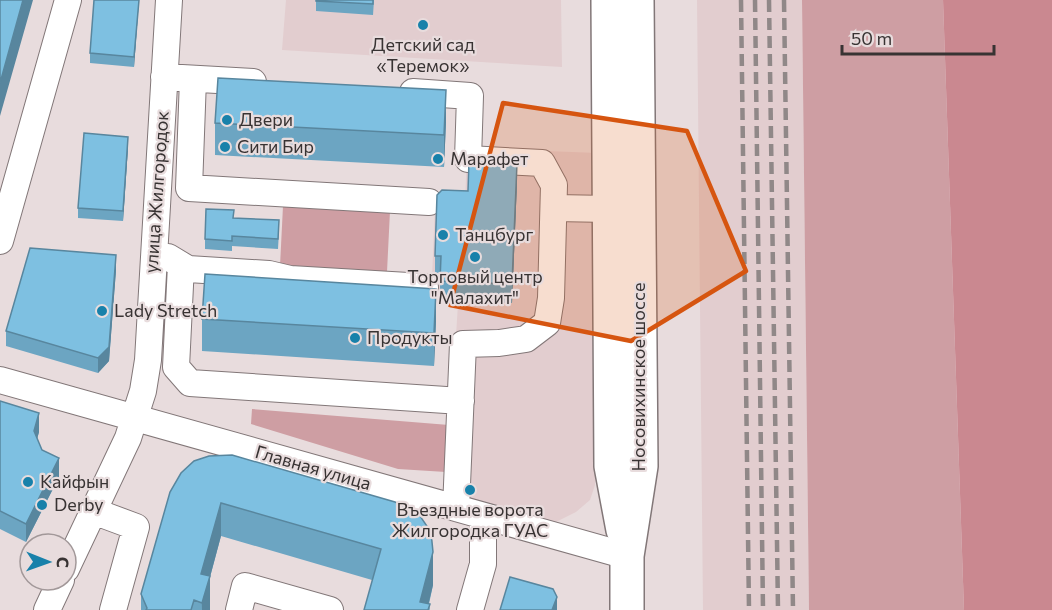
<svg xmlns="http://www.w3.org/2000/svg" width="1052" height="610" viewBox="0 0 1052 610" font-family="Commissioner,sans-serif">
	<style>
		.built { fill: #e2cdcf }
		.green { fill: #ce9ea3 }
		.forest { fill: #ca8890 }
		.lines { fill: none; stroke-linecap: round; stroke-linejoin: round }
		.minor-casing { stroke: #827778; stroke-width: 28 }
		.major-casing { stroke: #827778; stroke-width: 36 }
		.minor { stroke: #fff; stroke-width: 26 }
		.major { stroke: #fff; stroke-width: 33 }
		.rail { stroke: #908888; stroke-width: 4.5; stroke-dasharray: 12 6; stroke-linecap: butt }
		.wall { fill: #6ca5c2 }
		.shaded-wall { fill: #58869e }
		.building { fill: #7ec0e1; stroke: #58869e; stroke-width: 1.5 }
		.marked { fill: #d65510; fill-opacity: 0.2; stroke: #d65510; stroke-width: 4.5; stroke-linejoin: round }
		.poi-dot { fill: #1881aa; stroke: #e8dcdd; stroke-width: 2 }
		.labels { text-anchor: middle; stroke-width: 4.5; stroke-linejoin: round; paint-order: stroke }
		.poi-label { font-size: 18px; fill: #383333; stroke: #e8dcdd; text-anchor: start }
		.street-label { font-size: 18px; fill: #383333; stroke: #e8dcdd }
	</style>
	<rect width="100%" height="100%" fill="#e8dcdd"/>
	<path class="built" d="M286,0h275l1,67 -280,-17z
		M697,0h105l7,610h-106z
		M467,148l130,5 -2,332 -5,15 -14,12 -22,11 -108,-29 12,-190 -21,-1 1,-25h-6l3,-73 30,1z"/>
	<path class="green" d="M802,0h141l21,610h-155z
		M283,206l107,5 -3,61 -107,-6z
		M252,409l197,16 -3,47 -48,-3 -147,-45z"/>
	<path class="forest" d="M943,0h109v610h-88z"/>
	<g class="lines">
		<defs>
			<path id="minor" d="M164,77l89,5
				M193,79l-4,109 240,14
				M413,92l57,4 -2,63 74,4 12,22 -3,113 -4,25 -21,16 -27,4 -36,1 -7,164
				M555,208l54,1
				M0,241l68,-241
				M168,257l20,12 81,5 21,5 135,8
				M181,265l-5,102 14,16 271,18
				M0,380l627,176
				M93,511l43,16 -23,83
				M66,569l62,-131 15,-47 5,-31 21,-360
				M47,610l14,-30
				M239,610l6,-24 85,24
				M470,610l13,-46v-48"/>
			<path id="major" d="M608,0l3,466 12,64
				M627,610v-54l14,-90 -4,-466"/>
		</defs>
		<use href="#minor" class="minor-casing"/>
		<use href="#major" class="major-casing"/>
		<use href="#minor" class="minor"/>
		<use href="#major" class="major"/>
		<path class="rail" d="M741,0l8,610
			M755,0l8,610
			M769,0l9,610
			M784,0l9,610"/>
	</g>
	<path class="wall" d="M139,0l-5,67 -44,-4v-10z
		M316,0h58l-1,15 -57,-4z
		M446,122l-2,45 -229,-12v-32z
		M128,147l-5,74 -45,-3v-10z
		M517,182l-5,121 -72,-3v-25h-5v-19l33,-65z
		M234,218l45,13 -1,18 -46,-3v5l-27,-2v-10z
		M116,270l-7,91 -11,12 -92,-27v-15z
		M202,319l234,2 -2,45 -232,-15z
		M0,401l39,31 -2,7 5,11 17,27 -33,65 -26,-13z
		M170,492l225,10 38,83 -4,19 1,6 -58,-30 -151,-44 -11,41v33h-69v-16z"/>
	<path class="shaded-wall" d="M23,0h10l-33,116v-33z
		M139,0l-5,67v-10z
		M446,90v32l-2,45v-32z
		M128,137v10l-5,74v-10z
		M517,163v19l-5,121v-19z
		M116,255v15l-7,91 -11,12v-15z
		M436,289v32l-2,45v-33z
		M39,413v19l-5,18v-19z
		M59,458v19l-33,65v-18z
		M221,503v33l-11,41v33h-8l-1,-36z
		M433,552v33l-6,25 -7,-8z
		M557,597v13h-5z"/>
	<path class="building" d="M0,0h23l-23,83z
		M94,0h45l-5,57 -44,-4z
		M316,0h57v4l-57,-3z
		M218,78l228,12 -2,45 -229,-12z
		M84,133l44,4 -5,74 -45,-3z
		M469,161l48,2 -5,121 -72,-3 1,-25h-6l2,-61 5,-5 26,1z
		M206,209l28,1 -1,8 46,2 -1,19 -46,-3v5l-27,-2z
		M30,248l86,7 -7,92 -11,11 -92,-27z
		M205,274l231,15 -2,44 -232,-14z
		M0,401l39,12 -5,18 8,19 17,8 -33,66 -26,-13z
		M232,455l163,47 23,11 13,19 2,20 -13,50 10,2 -2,6h-64l17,-61 -160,-46 -20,71 9,2 -8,27 -8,-3 -3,10h-45l1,-2 -6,-14 29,-102 11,-19 13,-12 15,-5z
		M510,577l43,12 4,8 -5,13h-52z"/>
	<path class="marked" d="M503,103l184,28 59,140 -115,70 -181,-36z"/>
	<g class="poi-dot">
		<circle cx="423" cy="25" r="6"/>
		<circle cx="227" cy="120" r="6"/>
		<circle cx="225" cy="147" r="6"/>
		<circle cx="438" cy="159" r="6"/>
		<circle cx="443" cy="235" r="6"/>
		<circle cx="475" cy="257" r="6"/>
		<circle cx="102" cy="311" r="6"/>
		<circle cx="355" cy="338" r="6"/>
		<circle cx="28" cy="482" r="6"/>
		<circle cx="470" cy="490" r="6"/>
		<circle cx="42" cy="505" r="6"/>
	</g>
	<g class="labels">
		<g class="poi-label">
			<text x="423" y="51" text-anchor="middle">Детский сад<tspan x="423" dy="21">«Теремок»</tspan></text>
			<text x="239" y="126">Двери</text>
			<text x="237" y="153">Сити Бир</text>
			<text x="450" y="165">Марафет</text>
			<text x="455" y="241">Танцбург</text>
			<text x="475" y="283" text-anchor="middle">Торговый центр<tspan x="475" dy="21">"Малахит"</tspan></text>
			<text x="114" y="317">Lady Stretch</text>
			<text x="367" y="344">Продукты</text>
			<text x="40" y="488">Кайфын</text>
			<text x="54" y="511">Derby</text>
			<text x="470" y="516" text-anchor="middle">Въездные ворота<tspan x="470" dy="21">Жилгородка ГУАС</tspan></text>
		</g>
		<g class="street-label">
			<text transform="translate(157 192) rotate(-86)" y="6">улица Жилгородок</text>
			<text transform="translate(639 377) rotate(-90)" y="6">Носовихинское шоссе</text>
			<text transform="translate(313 468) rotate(16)" y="6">Главная улица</text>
		</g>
	</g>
	<g transform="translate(48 562) rotate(91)"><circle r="28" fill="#e8dcdd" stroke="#a29899" stroke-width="1.5"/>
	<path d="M0-4.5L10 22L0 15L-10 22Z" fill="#1881aa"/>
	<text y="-9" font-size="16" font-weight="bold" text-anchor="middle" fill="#383333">С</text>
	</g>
	<path d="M842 45v9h152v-9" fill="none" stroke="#383333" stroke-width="3"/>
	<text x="851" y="45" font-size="18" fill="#383333" stroke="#e8dcdd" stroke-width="4.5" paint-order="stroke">50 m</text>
</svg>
